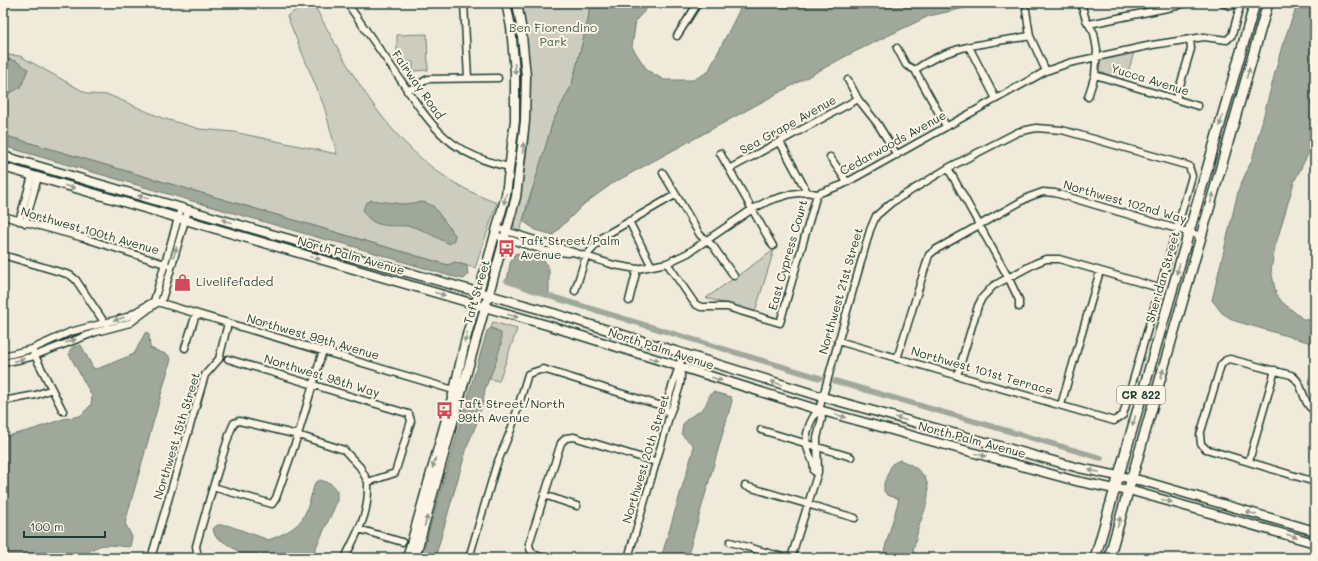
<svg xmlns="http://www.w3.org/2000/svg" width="1318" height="561" viewBox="0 0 1318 561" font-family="Mali,sans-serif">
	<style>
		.green { fill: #cccdbf; stroke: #76857a }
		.water { fill: #9fa89a; stroke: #6c7d71 }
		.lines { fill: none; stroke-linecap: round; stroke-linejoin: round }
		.canal { stroke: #9fa89a; stroke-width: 5.5 }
		.street-casing { stroke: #1f3d34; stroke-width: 9 }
		.secondary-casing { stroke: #1f3d34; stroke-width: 11 }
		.primary-casing { stroke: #1f3d34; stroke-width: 12 }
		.street { stroke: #fcf5e5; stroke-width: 6 }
		.secondary { stroke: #fcf5e5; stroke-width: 8 }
		.primary { stroke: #fcf5e5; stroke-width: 9 }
		.oneway { fill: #8e998c }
		.labels { text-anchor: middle; stroke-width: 4; stroke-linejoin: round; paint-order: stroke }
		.shield { fill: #fcf5e5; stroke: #617469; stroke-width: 1 }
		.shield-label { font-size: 11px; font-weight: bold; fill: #1f3d34 }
		.park-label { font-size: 12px; fill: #425a50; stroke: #fcf5e5 }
		.street-label { font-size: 12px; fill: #1f3d34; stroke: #fcf5e5 }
		.poi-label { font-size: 12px; fill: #1f3d34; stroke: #fcf5e5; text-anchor: start }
	</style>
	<rect width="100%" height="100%" fill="#efeada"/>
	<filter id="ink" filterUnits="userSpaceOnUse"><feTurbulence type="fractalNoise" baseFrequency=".025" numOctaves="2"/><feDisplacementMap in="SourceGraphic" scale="8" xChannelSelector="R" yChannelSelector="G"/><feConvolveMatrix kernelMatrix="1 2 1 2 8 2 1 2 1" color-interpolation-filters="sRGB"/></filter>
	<g filter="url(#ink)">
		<path class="green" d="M232,3h41c-16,7 -25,10 -41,0z
			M308,3h5c46,85 88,165 184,200l-22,65 -20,-6 -7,3 -445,-130v-78l3,-2 14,1 68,38 21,1 53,23 38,11 34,3 103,22 -13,-48 -37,-90z
			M517,3h73l-2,17 -16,64 -19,37 -15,53 -10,27 -8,32 -6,-6v-5c6,-32 14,-64 15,-97 1,-41 -7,-82 -12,-122z
			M427,34l1,36 -15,1v-9h-16v-27z
			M1134,52l-7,24 -3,-1 -1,5 -23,-8 -2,-8 4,-5z
			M774,250l-19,62 -49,-14z
			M493,322l24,7 -18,52 -10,-2 12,-35 -4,-14 -6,-2z"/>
		<path class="water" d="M590,3h62l-16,17 -4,27 15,23 17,10h29l15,-8 35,-69h244l-58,13 -81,39 -235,128 -29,21 -31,31 -17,-5 -13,-9 30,-100 19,-37 16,-64z
			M1298,3h17v137l-21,42 -19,65 -4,23 5,24 6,8 21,17 12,2v23l-80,-23 -13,-8 -10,-13 27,-112 13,-28 30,-114z
			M8,59l8,2 12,8 -7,18 -18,10v-34z
			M3,135l445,130 7,-3 12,4 1,9 -4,4 -14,-3 -105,-32 -22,-5 -320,-93z
			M371,200l31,4 22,-2 9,4 22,29 -1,5 -4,4c-12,-5 -25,-14 -37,-17 -18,-4 -38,5 -50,-16l2,-7z
			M525,252l18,6 6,11v27l-42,-15 3,-17 4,-10z
			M491,328l10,5v11l-5,18 -11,27 -2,13 -7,23 -8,19 -33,114h-14l66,-227z
			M147,332l2,2 1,14 18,7 3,4 -46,164 7,14 -2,10c-27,-2 -28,-6 -50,11h-77v-121l28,-7 32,-11 17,-3 11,-11 1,-9 -23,-42 1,-4 3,-3 8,-2 12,23 4,1 37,-15 11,-21z
			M713,392l18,5 1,4 -45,157h-26l32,-107v-6l-11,-10c-1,-21 14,-17 23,-29 3,-5 3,-10 8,-14z
			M900,460c35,13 32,33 20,63 -3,8 -4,19 -7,27l3,8h-34l17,-59 -12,-4 -3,-4v-8l8,-19z
			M320,480l10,3 7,8v11l-26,56h-63l-33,-22 -2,-7 4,-4h10l42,15c37,-15 35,-21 46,-57z"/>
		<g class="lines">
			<path class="canal" d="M507,281l42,15 271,82
				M835,381l266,77"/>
			<defs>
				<path id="street" d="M347,3c17,24 34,49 51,73 33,49 50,79 112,91
					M464,3l4,75
					M1081,3l5,17 8,13 3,17 -2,25 -7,22
					M1222,3l9,3
					M1026,10l4,26 16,35
					M1089,24l88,-18 7,-3
					M677,36l21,-33
					M969,47l27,52
					M897,48l9,17 9,5 31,56
					M915,70c32,-25 76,-27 115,-34
					M1095,75l103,31
					M848,80l10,19 19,24 20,32
					M407,91l21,-12 70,-1
					M1176,99l15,-50 -1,-10
					M780,142l27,50
					M720,153l53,93
					M830,157l17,25
					M948,168l61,111 10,21v7
					M729,169l129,-70
					M663,173l37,62 13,11 21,30
					M3,216l81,22 87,28
					M19,221l13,-45
					M629,221l22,44
					M25,223l13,-46
					M497,228l117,37 23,4 30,-6 21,-10 63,-43 17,-9 23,-7 15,-2 11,2 25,-9 204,-114 23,-8 83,-18 52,-8 23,3 5,-5 9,-32
					M495,235l51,16 23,2
					M3,255l67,20 6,5 30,45
					M1315,262v10
					M667,263l28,41 6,3h26l53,16 37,-129
					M575,291l11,-35 18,-20 71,-41
					M154,301l27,-93
					M629,301l8,-32
					M161,303l27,-93
					M185,348l11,-34
					M33,352l30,59
					M3,356l29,-7 38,-17 57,-15 27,-16 303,90
					M228,359l181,55 2,7 -16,52 -27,9c1,34 -9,46 -23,76
					M897,359l32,-104 6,-5 94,-53 14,-5 12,1 146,43
					M3,363l28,-6 65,-25 34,-9 28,-21
					M957,376l21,-70 4,-8 11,-12 43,-23 10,-4h13l100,29
					M3,401l33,-6 16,-6
					M1061,405l39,-134
					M665,408l18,-54
					M1315,411c-14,-7 -10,-28 -24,-36l-61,-16 -4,1 -5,5 -21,70 1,9 5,5 109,33
					M761,430l90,27
					M1249,461l26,-91
					M814,471c1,-9 -4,-13 -6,-21 -5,-12 2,-32 11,-40
					M745,486l110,32
					M213,487l59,17 4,-6 22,-63 25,-85
					M544,495l33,11
					M359,529l43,13
					M730,542l56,16
					M151,558l54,-183 14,-16 9,-36
					M198,558l-2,-12 17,-59 17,-55 4,-9 5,-2 59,14 46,15 16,17 8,15
					M469,558l27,-92 15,-36 17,-56 15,-5 119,37 7,7
					M544,558c-9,-3 -14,-4 -15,-14l32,-101 5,-5 8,-1 82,25
					M628,558l39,-133c3,-19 18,-38 13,-58
					M791,558l27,-86 -1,-34 5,-20 -3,-8 51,-180 6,-14 15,-13 57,-35 70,-36 18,-4 26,2 127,36 3,10 -69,239 -9,6 -276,-80"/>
				<path id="secondary" d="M3,156l261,76 289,81 270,84 256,71 64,13 172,50
					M3,167l547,159 269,84 257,71 39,8 14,1 186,53
					M407,558l47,-167 11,-49 41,-147 9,-75v-47l-4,-46 -5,-24
					M415,558l101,-361 9,-76 1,-45 -5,-50 -4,-23"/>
				<path id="primary" d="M1095,558l160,-555
					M1109,558l159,-555"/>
			</defs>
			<use href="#street" class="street-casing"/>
			<use href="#secondary" class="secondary-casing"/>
			<use href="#primary" class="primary-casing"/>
			<use href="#street" class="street"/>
			<use href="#secondary" class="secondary"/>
			<use href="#primary" class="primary"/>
		</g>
		<defs><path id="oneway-solid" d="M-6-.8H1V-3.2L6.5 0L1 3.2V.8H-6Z"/></defs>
		<g class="oneway">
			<use href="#oneway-solid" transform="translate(515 69) rotate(86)"/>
			<use href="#oneway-solid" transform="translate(1248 73) rotate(-74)"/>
			<use href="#oneway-solid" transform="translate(1221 121) rotate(106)"/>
			<use href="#oneway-solid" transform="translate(523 148) rotate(-85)"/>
			<use href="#oneway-solid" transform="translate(70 187) rotate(16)"/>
			<use href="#oneway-solid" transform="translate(143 197) rotate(-164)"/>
			<use href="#oneway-solid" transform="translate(1212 198) rotate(-74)"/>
			<use href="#oneway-solid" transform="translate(505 199) rotate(103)"/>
			<use href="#oneway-solid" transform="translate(227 221) rotate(-164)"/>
			<use href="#oneway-solid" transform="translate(175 252) rotate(-74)"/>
			<use href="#oneway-solid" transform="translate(315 258) rotate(16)"/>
			<use href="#oneway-solid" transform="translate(1178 269) rotate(106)"/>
			<use href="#oneway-solid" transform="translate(440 294) rotate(16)"/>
			<use href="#oneway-solid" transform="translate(513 316) rotate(16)"/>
			<use href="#oneway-solid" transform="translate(119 319) rotate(164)"/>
			<use href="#oneway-solid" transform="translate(466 337) rotate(105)"/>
			<use href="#oneway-solid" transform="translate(71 341) rotate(-20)"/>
			<use href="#oneway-solid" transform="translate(654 359) rotate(17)"/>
			<use href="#oneway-solid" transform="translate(19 360) rotate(-13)"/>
			<use href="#oneway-solid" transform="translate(1162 374) rotate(-74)"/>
			<use href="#oneway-solid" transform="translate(717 379) rotate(18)"/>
			<use href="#oneway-solid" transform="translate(776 383) rotate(-163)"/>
			<use href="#oneway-solid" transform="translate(841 416) rotate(15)"/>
			<use href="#oneway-solid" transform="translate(901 419) rotate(-165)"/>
			<use href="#oneway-solid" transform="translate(1134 421) rotate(106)"/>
			<use href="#oneway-solid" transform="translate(981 455) rotate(15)"/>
			<use href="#oneway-solid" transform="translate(434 463) rotate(106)"/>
			<use href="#oneway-solid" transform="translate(1094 471) rotate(-168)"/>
			<use href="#oneway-solid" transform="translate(1167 501) rotate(16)"/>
			<use href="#oneway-solid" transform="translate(1251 513) rotate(-164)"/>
			<use href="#oneway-solid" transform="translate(426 521) rotate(-74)"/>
			<use href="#oneway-solid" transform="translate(1119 522) rotate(-73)"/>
			<use href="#oneway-solid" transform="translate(1292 536) rotate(16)"/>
		</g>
	</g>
	<defs>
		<symbol id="bus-bare" viewBox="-9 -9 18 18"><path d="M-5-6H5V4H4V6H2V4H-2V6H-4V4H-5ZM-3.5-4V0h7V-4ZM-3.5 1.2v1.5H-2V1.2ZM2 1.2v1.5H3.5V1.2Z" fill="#d1495b" stroke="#fcf5e5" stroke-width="2.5" paint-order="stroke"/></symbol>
		<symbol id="shop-bare" viewBox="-9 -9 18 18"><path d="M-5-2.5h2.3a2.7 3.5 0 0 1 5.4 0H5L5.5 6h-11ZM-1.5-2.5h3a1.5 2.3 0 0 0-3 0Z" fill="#d1495b" stroke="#fcf5e5" stroke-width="2.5" paint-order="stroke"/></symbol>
	</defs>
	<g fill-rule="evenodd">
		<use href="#bus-bare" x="494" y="236" width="25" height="25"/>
		<use href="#shop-bare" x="170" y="270" width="25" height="25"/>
		<use href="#bus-bare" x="432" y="398" width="25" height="25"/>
	</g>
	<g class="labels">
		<rect class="shield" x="1117" y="386" width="48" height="18" rx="3"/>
		<g class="shield-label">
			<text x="1141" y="399">CR 822</text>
		</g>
		<g class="park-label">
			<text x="553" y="32">Ben Fiorendino<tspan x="553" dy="14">Park</tspan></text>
		</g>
		<g class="street-label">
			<text transform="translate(1150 80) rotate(17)" y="4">Yucca Avenue</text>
			<text transform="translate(418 85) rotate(55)" y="4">Fairway Road</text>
			<text transform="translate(788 125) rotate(-29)" y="4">Sea Grape Avenue</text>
			<text transform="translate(893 143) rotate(-29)" y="4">Cedarwoods Avenue</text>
			<text transform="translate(1125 202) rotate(16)" y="4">Northwest 102nd Way</text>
			<text transform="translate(90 231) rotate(16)" y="4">Northwest 100th Avenue</text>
			<text transform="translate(788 255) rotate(-74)" y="4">East Cypress Court</text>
			<text transform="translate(351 256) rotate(16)" y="4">North Palm Avenue</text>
			<text transform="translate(1163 277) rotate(-74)" y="4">Sheridan Street</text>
			<text transform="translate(841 291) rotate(-74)" y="4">Northwest 21st Street</text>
			<text transform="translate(477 292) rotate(-74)" y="4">Taft Street</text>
			<text transform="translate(313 337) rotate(16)" y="4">Northwest 99th Avenue</text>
			<text transform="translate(661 349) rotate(18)" y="4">North Palm Avenue</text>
			<text transform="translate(982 371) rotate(16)" y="4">Northwest 101st Terrace</text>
			<text transform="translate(322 376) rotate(17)" y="4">Northwest 98th Way</text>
			<text transform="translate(177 436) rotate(-73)" y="4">Northwest 15th Street</text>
			<text transform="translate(972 440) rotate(15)" y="4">North Palm Avenue</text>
			<text transform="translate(646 459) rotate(-73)" y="4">Northwest 20th Street</text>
		</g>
		<g class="poi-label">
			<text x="520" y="245">Taft Street/Palm<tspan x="520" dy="14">Avenue</tspan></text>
			<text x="196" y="286">Livelifefaded</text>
			<text x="458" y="408">Taft Street/North<tspan x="458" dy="14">99th Avenue</tspan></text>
		</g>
	</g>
	<rect width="1318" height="561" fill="none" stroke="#fcf5e5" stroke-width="16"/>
	<rect x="8" y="8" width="1302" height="545" fill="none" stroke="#1f3d34" stroke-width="1.5" filter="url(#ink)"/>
	<path d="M24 531v6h81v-6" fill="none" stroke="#1f3d34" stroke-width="2"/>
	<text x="30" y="531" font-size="12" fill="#1f3d34" stroke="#fcf5e5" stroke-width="3" paint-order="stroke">100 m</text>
</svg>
